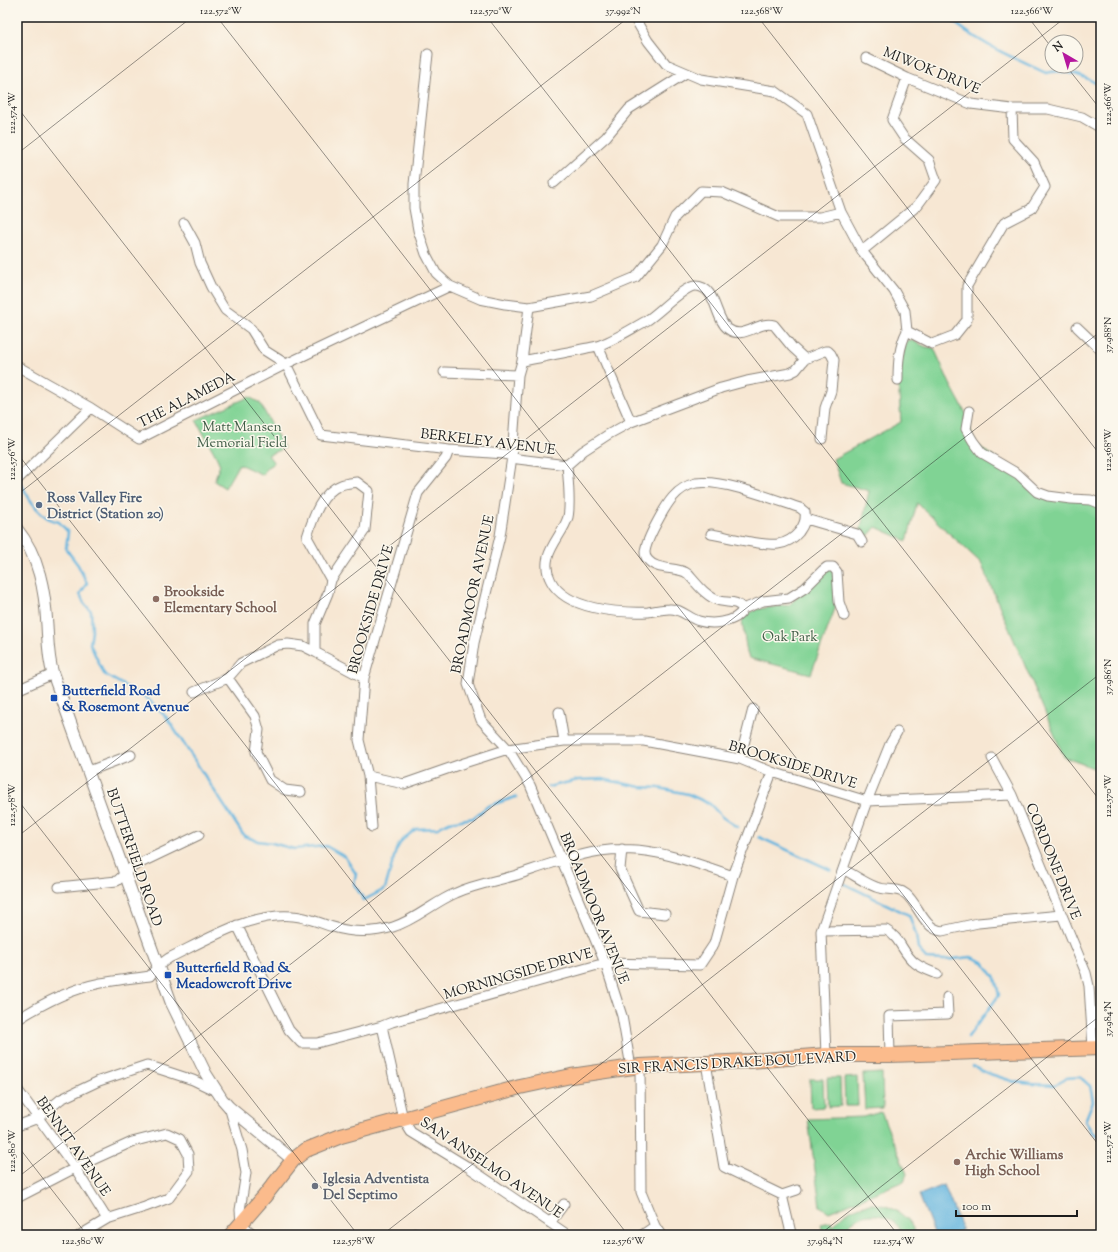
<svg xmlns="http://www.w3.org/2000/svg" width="1118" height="1252" viewBox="0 0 1118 1252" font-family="'Sorts Mill Goudy',serif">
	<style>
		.green { fill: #80d394; stroke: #4e7858 }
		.water { fill: #63b5df; stroke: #40687e }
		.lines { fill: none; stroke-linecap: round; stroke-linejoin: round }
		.stream { stroke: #63b5df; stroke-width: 2.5 }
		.minor-casing { stroke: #8a8278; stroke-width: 11 }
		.tertiary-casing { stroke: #8a8278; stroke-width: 13 }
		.primary-casing { stroke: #8a8278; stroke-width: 16 }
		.minor { stroke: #fff; stroke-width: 9 }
		.tertiary { stroke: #fff; stroke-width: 11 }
		.primary { stroke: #fbbb8c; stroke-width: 14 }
		.ticks { fill: none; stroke: #1c1c1c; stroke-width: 1; stroke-opacity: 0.45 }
		.service-dot { fill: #5c6f8a; stroke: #fbf7ec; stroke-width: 1.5 }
		.education-dot { fill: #8d6e63; stroke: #fbf7ec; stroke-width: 1.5 }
		.transit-dot { fill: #1a4fb4; stroke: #fbf7ec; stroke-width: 1.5 }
		.worship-dot { fill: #6b7280; stroke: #fbf7ec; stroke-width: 1.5 }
		.labels { text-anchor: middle; stroke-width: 3; stroke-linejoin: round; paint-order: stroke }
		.street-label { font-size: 14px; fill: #1c1c1c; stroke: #fbf7ec }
		.park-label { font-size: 14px; fill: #3f5c46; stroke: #fbf7ec }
		.service-label { font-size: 14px; font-weight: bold; fill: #4e5e75; stroke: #fbf7ec; text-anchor: start }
		.education-label { font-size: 14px; font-weight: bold; fill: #785e54; stroke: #fbf7ec; text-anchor: start }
		.transit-label { font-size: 14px; font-weight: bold; fill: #164399; stroke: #fbf7ec; text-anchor: start }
		.worship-label { font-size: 14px; font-weight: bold; fill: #5b616d; stroke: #fbf7ec; text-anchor: start }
		.neatline { fill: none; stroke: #1c1c1c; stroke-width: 1.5 }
		.ticks-label { font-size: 10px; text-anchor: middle; fill: #1c1c1c }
	</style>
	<rect width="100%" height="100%" fill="#fbf7ec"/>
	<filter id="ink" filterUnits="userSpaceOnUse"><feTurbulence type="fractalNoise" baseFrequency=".025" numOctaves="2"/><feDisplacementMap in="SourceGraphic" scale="8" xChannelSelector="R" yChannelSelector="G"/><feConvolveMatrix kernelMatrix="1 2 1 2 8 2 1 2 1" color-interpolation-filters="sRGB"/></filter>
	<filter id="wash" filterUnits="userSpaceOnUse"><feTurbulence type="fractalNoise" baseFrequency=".012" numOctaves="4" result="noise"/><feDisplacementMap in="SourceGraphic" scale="16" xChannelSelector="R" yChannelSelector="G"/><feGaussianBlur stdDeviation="0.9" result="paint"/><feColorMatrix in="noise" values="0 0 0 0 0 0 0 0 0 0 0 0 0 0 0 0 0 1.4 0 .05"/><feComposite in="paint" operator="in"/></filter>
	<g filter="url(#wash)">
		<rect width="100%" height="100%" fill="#f7e7d3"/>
		<path class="green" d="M911,340l15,7 8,1 16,36 18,33 5,24 64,51 64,12v267l-37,-14 -83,-194 -64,-60 -10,38 -31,-14 -10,11 -6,-5 9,-42 -28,-8 -8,-24 68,-37 -3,-42 8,-39z
			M249,397l11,6 24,45 -16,7 6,8 -8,5 -3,7 -24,-11 -14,24 -11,-7 6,-16 -4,-9 -20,-36z
			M830,566l3,6 4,31 -26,71 -62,-16 -2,-5 -5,-32 4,-7 12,-5 31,-4z
			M882,1073l1,35 -18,1 -2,-35z
			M857,1077l1,29h-13l-1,-28z
			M827,1078h13l1,28 -13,1z
			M810,1079h13l1,28 -13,1z
			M881,1112l26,62 -3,7 -75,31 -9,-6 -12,-87 55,-2z
			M871,1204c20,0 38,11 45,31h-12c-14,-28 -48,-26 -63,0h-18l-2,-11 10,-2 2,5c9,-14 21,-21 38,-23z"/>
		<path class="water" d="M944,1185l18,45 -12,5h-15l-16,-40z"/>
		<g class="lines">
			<path class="stream" d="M948,17c28,25 64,40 98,56 16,-5 40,3 54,13
				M22,485c7,15 20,35 37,37l9,10 -2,17 12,16 9,18 -7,11 4,9 7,8 1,20 -2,13 14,30 44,25 19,19 77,118 14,5 14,2 22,6 32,-3 19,11 11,17 -2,10 10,16 21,-11 11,-39 6,-10 14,-11 22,-1 11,-6 24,-4 15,-12 28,-9
				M548,787l30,-7 24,-1 39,8 18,1 29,6 22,10 12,13 15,10
				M759,837l72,33
				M845,884l64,31 7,19 2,15 9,10 17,1 27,-3 12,5 12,16 4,17 -31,42
				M973,1066l14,7 28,9 17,2 23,1 11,-7 14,-1 10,9 3,15 -8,20 7,11 9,5"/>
		</g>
	</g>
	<g filter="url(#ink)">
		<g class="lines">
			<defs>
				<path id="minor" d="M634,17l14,24 18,23 35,15 74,12 32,23 34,98 21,39 32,40 11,20 2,20
					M428,54l-14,130v24l4,22 8,24 10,19 14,13 30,13 25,5 24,3 62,-11 45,-19 26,-32 13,-28 26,-26 21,1 57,25h41l21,-5
					M866,58l41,20 64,26 41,5h36l34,8 19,11
					M554,183l52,-46 23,-28 57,-36
					M184,223l11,20 5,20 11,24 14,23 26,19 13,21 22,14 35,71 128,15 56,4 13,5 49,6 16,-14 26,-17 22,-12 90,-34 26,-7 43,-8 6,-3 9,-11 20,-8h3l3,3 3,6 -3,31 -6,17 -3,31
					M862,251l55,-45 19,-26 -7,-20 -25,-22 -12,-18 15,-42
					M529,307l-7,54 -4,14 -6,82 -12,79 -26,107 -6,41 13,36 27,29 22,36 32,76 43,102 17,53 9,51
					M1077,327l24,23
					M907,331l25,13 23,-9 12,-15v-34l37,-63 27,-14 14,-22 -11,-25 -21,-23 -1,-30
					M598,346l33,76
					M522,361c17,-3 34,-7 51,-10 8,-2 16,-3 24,-5 16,-5 34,-17 49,-25 12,-7 38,-35 49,-35 22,0 19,32 33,43 16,12 30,-9 46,-4l18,22 13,12
					M17,366l74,42 48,31 147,-75 164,-78
					M444,372l74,3
					M898,380c0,-18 1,-33 9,-49
					M969,411l-3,18 7,12 9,12 36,21 19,18 11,4 23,3 20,1 10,4
					M567,465c1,14 4,38 1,52 -6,21 -31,38 -17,64 15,29 68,32 97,31 7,-1 14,-3 21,-3 12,-1 19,9 30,12 13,4 38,2 44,-12
					M17,480l74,-72
					M357,482l12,9 -4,39 -34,50 -24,-43c6,-19 14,-45 34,-52 5,-2 11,-2 16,-3z
					M806,519l51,15 5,8
					M711,534c18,3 50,12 67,10 9,-1 16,-6 21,-12 5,-7 7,-12 6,-20l-5,-4c-27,-9 -77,-29 -104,-25 -9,2 -17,7 -23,14 -8,9 -27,43 -28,55 0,3 1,6 3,8 8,10 26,7 37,12l3,2c9,10 18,23 32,27 8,2 17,-1 23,8
					M743,609l20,-8 26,-3 16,-10 18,-18 4,-3h6l4,5 2,30 5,14
					M315,652v-28l13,-31 3,-13
					M228,678l27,38 4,14 -3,22 14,28 15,10 16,2
					M17,690l36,-16
					M194,692l34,-14 13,-15 37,-18 10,-1 15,2 12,6 49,26
					M559,712l5,29
					M992,758l20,37 74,178 3,13 4,62
					M740,759l13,-50
					M89,771l42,-16
					M368,776l36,8 60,-21 44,-14 56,-8h80l96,18 32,13 95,29 145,-6
					M372,827l-4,-51 -9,-36 5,-62 54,-185 28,-35 3,-8
					M622,849l-2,20 19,42 26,3
					M843,869c11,6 22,14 33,18 10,4 21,0 30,7 13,11 17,34 36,37l36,-8 83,-8
					M59,887l58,-6 15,-14 67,-32
					M237,925l52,105 12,13h16l65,-17 10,-4 213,-59 95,2 14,-21 19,-68 39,-104
					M821,931l65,-1c15,8 16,23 29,33 6,5 15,8 22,11
					M17,1020c26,-17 53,-31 84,-37 16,-3 33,-5 49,-7l8,-10 11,-8c37,-18 82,-46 124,-42 14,1 27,7 40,11 20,6 40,6 60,0 23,-7 41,-25 63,-34 20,-9 41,-12 61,-18 21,-7 42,-15 64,-20 54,-15 102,3 152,21
					M382,1026l21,93 8,13 57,35 100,68
					M826,1055l-5,-124 46,-130 23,-57 7,-12
					M890,1055l-1,-39 59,-2 -1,-17
					M706,1063l18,104 58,28 15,-5
					M640,1066l1,126 14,34 6,9
					M17,1089l58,79 32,51
					M229,1107l13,43 4,23 -6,37 1,14 13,11
					M17,1126l21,-8 23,-19 38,-18 48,-16 46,15 23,11
					M782,1195l9,38
					M17,1198l58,-30 57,-26 35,-9 13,6 8,15 1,17 -20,27 -24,9 -38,12 -27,16
					M550,1223l14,-19
					M414,1235l2,-2
					M642,1235l13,-9"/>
				<path id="tertiary" d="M17,529c22,27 28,62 30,96 1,17 1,33 6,49l118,328 35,72 16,25 7,8 64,53"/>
				<path id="primary" d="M231,1235l33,-38 29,-37 13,-10 35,-14 179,-49 51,-11 69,-10 110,-5 76,-6h64l211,-7"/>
			</defs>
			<use href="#minor" class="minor-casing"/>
			<use href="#tertiary" class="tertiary-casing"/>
			<use href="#primary" class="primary-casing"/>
			<use href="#minor" class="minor"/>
			<use href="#tertiary" class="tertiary"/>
			<use href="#primary" class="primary"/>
		</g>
	</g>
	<path class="ticks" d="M217,17l884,1131M487,17l614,785M758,17l343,439M1028,17l24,31M1066,66l35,44M17,107l881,1128M17,154l175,-137M17,453l611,782M17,495l612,-478M17,799l341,436M17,837l1049,-820M17,1145l70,90M17,1178l1084,-847M382,1235l719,-562M819,1235l282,-220"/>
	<circle class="service-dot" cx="39" cy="505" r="4"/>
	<g class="education-dot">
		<circle cx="156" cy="599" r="4"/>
		<circle cx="957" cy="1162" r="4"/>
	</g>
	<g class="transit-dot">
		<rect x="50" y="694" width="8" height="8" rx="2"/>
		<rect x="164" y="971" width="8" height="8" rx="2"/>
	</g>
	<circle class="worship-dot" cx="315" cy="1186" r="4"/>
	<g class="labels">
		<g class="street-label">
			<text transform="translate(932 70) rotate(22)" y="5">MIWOK DRIVE</text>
			<text transform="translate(186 399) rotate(-27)" y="5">THE ALAMEDA</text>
			<text transform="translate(488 441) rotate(7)" y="5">BERKELEY AVENUE</text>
			<text transform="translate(472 594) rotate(-78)" y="5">BROADMOOR AVENUE</text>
			<text transform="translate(370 609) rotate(-74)" y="5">BROOKSIDE DRIVE</text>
			<text transform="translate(793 764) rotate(17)" y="5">BROOKSIDE DRIVE</text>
			<text transform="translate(135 857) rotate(71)" y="5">BUTTERFIELD ROAD</text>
			<text transform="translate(1054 861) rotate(68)" y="5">CORDONE DRIVE</text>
			<text transform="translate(595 908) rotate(68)" y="5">BROADMOOR AVENUE</text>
			<text transform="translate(518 973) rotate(-16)" y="5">MORNINGSIDE DRIVE</text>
			<text transform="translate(737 1062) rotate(-3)" y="5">SIR FRANCIS DRAKE BOULEVARD</text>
			<text transform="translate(74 1146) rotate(55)" y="5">BENNIT AVENUE</text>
			<text transform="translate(492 1167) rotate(34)" y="5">SAN ANSELMO AVENUE</text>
		</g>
		<g class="park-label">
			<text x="242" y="431">Matt Mansen<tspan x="242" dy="16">Memorial Field</tspan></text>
			<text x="790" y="641">Oak Park</text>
		</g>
		<g class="service-label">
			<text x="47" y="502">Ross Valley Fire<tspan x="47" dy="16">District (Station 20)</tspan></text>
		</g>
		<g class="education-label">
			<text x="164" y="596">Brookside<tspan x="164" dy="16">Elementary School</tspan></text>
			<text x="965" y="1159">Archie Williams<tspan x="965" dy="16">High School</tspan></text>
		</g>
		<g class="transit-label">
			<text x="62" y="695">Butterfield Road<tspan x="62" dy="16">&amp; Rosemont Avenue</tspan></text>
			<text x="176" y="972">Butterfield Road &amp;<tspan x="176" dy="16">Meadowcroft Drive</tspan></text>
		</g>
		<g class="worship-label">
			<text x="323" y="1183">Iglesia Adventista<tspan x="323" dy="16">Del Septimo</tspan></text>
		</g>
	</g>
	<rect width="1118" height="1252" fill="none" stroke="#fbf7ec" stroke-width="44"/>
	<g transform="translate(1064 54) rotate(322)"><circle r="19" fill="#fbf7ec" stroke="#a29f99"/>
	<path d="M0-3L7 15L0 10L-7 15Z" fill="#b5179e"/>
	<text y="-6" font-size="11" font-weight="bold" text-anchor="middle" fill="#1c1c1c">N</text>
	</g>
	<path d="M956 1210v6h121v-6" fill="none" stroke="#1c1c1c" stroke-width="2"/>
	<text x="962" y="1210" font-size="12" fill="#1c1c1c" stroke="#fbf7ec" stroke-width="3" paint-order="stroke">100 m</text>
	<rect x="22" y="22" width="1074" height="1208" class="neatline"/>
	<g class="ticks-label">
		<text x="221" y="14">122.572°W</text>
		<text x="491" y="14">122.570°W</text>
		<text x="623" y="14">37.992°N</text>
		<text x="762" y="14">122.568°W</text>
		<text x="1032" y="14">122.566°W</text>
		<text transform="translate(1107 104) rotate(-90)" y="4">122.566°W</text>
		<text transform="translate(11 113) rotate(-90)" y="4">122.574°W</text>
		<text transform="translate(1107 335) rotate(-90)" y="4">37.988°N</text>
		<text transform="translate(1107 450) rotate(-90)" y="4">122.568°W</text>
		<text transform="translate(11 459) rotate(-90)" y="4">122.576°W</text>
		<text transform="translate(1107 677) rotate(-90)" y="4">37.986°N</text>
		<text transform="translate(1107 796) rotate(-90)" y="4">122.570°W</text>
		<text transform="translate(11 805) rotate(-90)" y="4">122.578°W</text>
		<text transform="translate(1107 1019) rotate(-90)" y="4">37.984°N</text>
		<text transform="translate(1107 1142) rotate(-90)" y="4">122.572°W</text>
		<text transform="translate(11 1151) rotate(-90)" y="4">122.580°W</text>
		<text x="83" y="1244">122.580°W</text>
		<text x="354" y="1244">122.578°W</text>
		<text x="624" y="1244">122.576°W</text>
		<text x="825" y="1244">37.984°N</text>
		<text x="894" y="1244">122.574°W</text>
	</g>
</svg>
